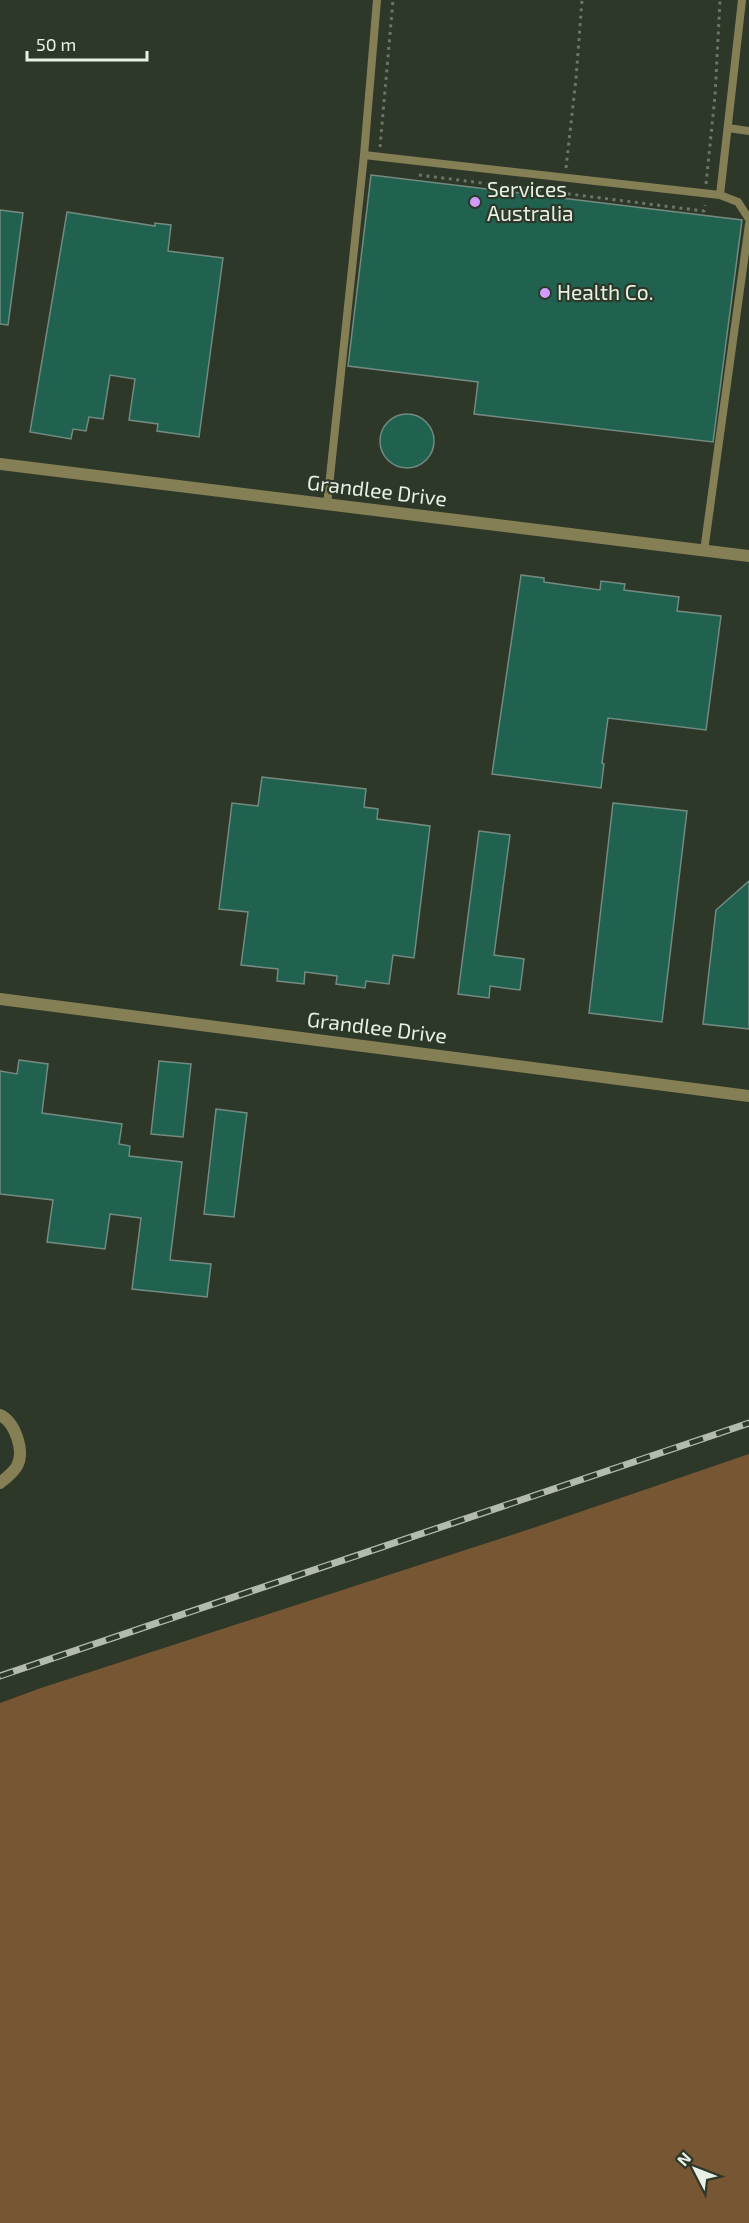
<svg xmlns="http://www.w3.org/2000/svg" width="749" height="2223" viewBox="0 0 749 2223" font-family="'Exo 2',sans-serif">
	<style>
		.green { fill: #775633 }
		.building { fill: #20624f; stroke: #738a81; stroke-width: 1.5 }
		.lines { fill: none; stroke-linecap: round; stroke-linejoin: round }
		.path { stroke: #6c7567; stroke-width: 3; stroke-dasharray: 3 4.5; stroke-linecap: butt }
		.lane { stroke: #857f55; stroke-width: 8 }
		.street { stroke: #857f55; stroke-width: 12 }
		.rail-casing { stroke: #b3bbaf; stroke-width: 7 }
		.rail { stroke: #2d3828; stroke-width: 4.5; stroke-dasharray: 14; stroke-linecap: butt }
		.poi-dot { fill: #d09dfe; stroke: #2d3828; stroke-width: 2 }
		.labels { text-anchor: middle; stroke-width: 4.5; stroke-linejoin: round; paint-order: stroke }
		.poi-label { font-size: 21px; fill: #e9f0e6; stroke: #2d3828; text-anchor: start }
		.street-label { font-size: 21px; fill: #e9f0e6; stroke: #2d3828 }
	</style>
	<rect width="100%" height="100%" fill="#2d3828"/>
	<path class="green" d="M749,1454v769h-749v-520l41,-15 492,-160z"/>
	<path class="building" d="M371,175l371,45 -29,222 -239,-28 4,-32 -130,-16z
		M0,210l23,3 -15,112 -8,-1z
		M67,212l88,14v-3l16,2 -3,26 55,7 -24,179 -42,-6 1,-7 -29,-4 6,-41 -25,-4 -7,44 -14,-2 -3,14 -13,-2 -2,10 -41,-7z
		M380 441a27 27 0 1 1 54 0a27 27 0 1 1-54 0Z
		M521,575l23,3v4l56,8 1,-9 24,3 -1,6 55,7 -2,14 44,5 -15,114 -98,-12 -6,45 2,1 -3,24 -109,-14z
		M262,777l104,12 -2,18 14,2 -1,10 53,7 -16,132 -21,-3 -4,29 -23,-3 -1,7 -29,-4 1,-8 -32,-4 -1,12 -27,-3 1,-12 -37,-4 7,-53 -29,-3 13,-106 26,3z
		M613,803l74,8 -25,211 -73,-9z
		M479,831l31,4 -16,120 30,4 -4,31 -30,-4 -1,12 -31,-4z
		M749,881v148l-46,-5 13,-114z
		M19,1060l29,4 -6,49 80,11 -3,20 11,2 -1,10 53,6 -12,98 41,4 -4,33 -75,-8 9,-71 -31,-4 -5,35 -58,-7 6,-42 -53,-6v-123l17,3z
		M159,1061l32,3 -8,73 -32,-3z
		M216,1109l31,4 -13,104 -30,-3z"/>
	<g class="lines">
		<path class="path" d="M380,147l13,-147
			M566,168l10,-89 6,-79
			M419,175l285,36 1,-6
			M706,184l9,-88 5,-96"/>
		<path class="lane" d="M728,128l21,3
			M364,155l356,40 18,7 11,17
			M720,195l22,-195
			M327,505l37,-350 13,-155
			M704,551l45,-327"/>
		<path class="street" d="M0,464l749,92
			M0,999l749,97
			M0,1415c15,7 25,36 17,51 -3,6 -12,13 -17,17"/>
		<defs>
			<path id="rail" d="M0,1676l749,-253"/>
		</defs>
		<use href="#rail" class="rail-casing"/>
		<use href="#rail" class="rail"/>
	</g>
	<g class="poi-dot">
		<circle cx="475" cy="202" r="6"/>
		<circle cx="545" cy="293" r="6"/>
	</g>
	<g class="labels">
		<g class="poi-label">
			<text x="487" y="197">Services<tspan x="487" dy="24">Australia</tspan></text>
			<text x="557" y="300">Health Co.</text>
		</g>
		<g class="street-label">
			<text transform="translate(377 491) rotate(7)" y="7">Grandlee Drive</text>
			<text transform="translate(377 1028) rotate(7)" y="7">Grandlee Drive</text>
		</g>
	</g>
	<g transform="translate(695 2169) rotate(312)" stroke="#2d3828" stroke-width="4.5" paint-order="stroke">
	<path d="M0-4.5L10 22L0 15L-10 22Z" fill="#e9f0e6"/>
	<text y="-9" font-size="16" font-weight="bold" text-anchor="middle" fill="#e9f0e6">N</text>
	</g>
	<path d="M27 51v9h120v-9" fill="none" stroke="#e9f0e6" stroke-width="3"/>
	<text x="36" y="51" font-size="18" fill="#e9f0e6" stroke="#2d3828" stroke-width="4.5" paint-order="stroke">50 m</text>
</svg>
